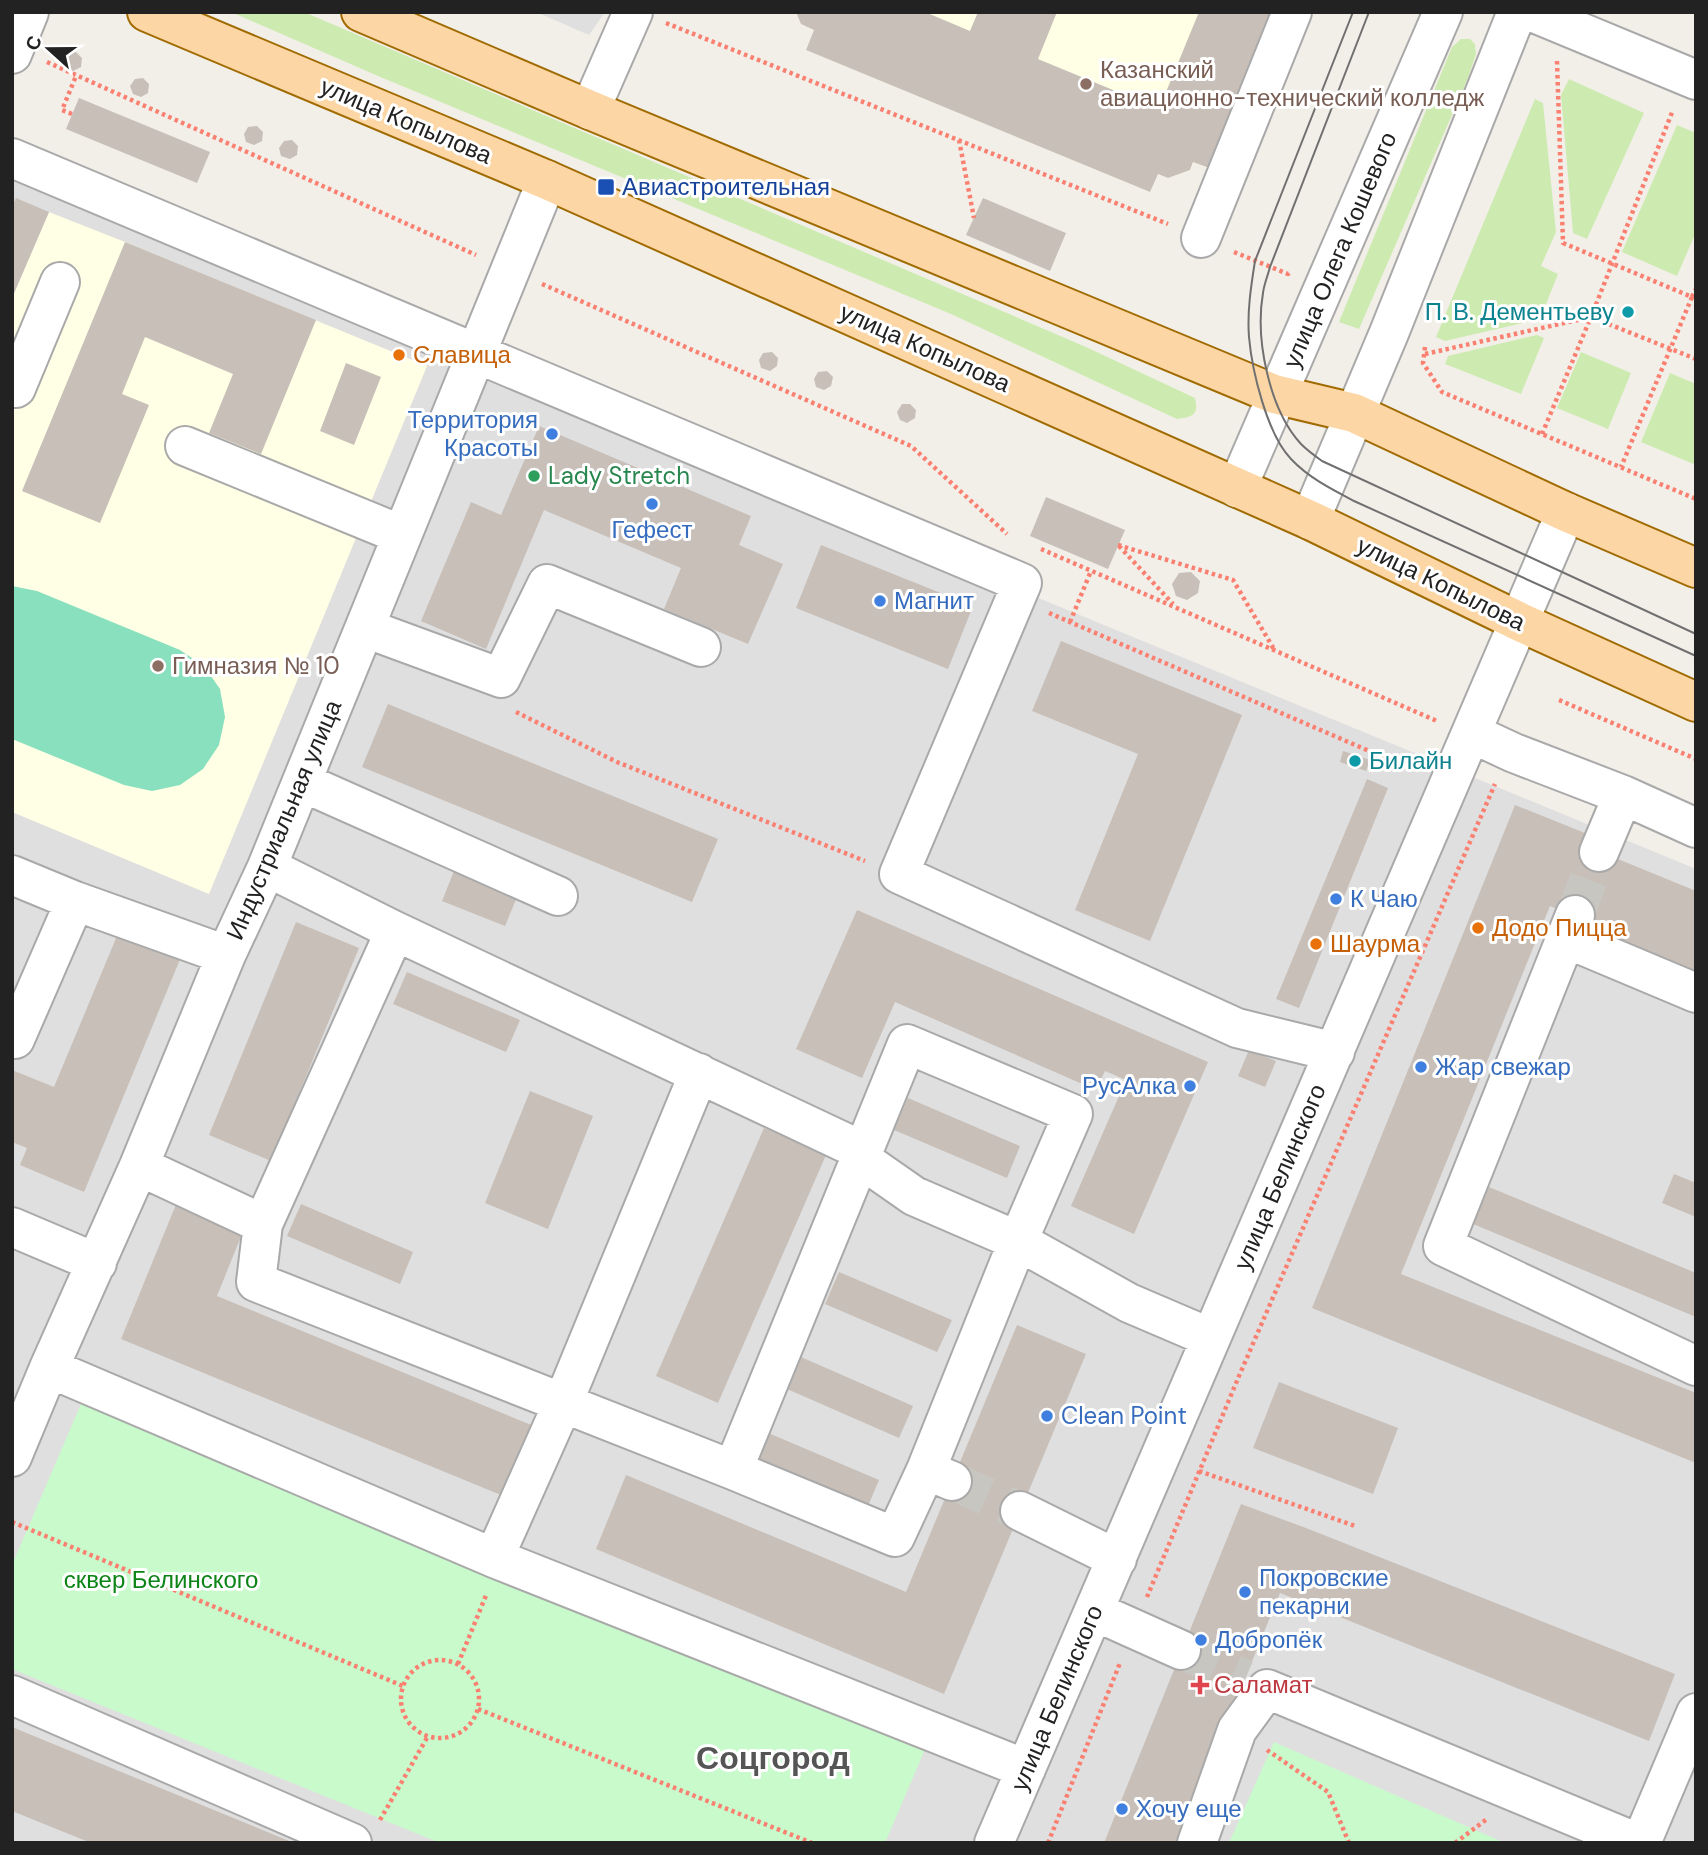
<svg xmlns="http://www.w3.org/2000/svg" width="1708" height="1855" viewBox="0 0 1708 1855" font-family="'DM Sans',sans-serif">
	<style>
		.residential { fill: #e0dfdf }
		.education { fill: #ffffe5 }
		.grass { fill: #cdebb0 }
		.park { fill: #c8facc }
		.pitch { fill: #88e0be }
		.building { fill: #c7bfb8 }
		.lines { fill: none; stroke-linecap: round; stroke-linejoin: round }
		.minor-tunnel { stroke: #c8c6c1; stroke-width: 38; stroke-dasharray: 38 19; stroke-linecap: butt }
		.minor-casing { stroke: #a9a9a9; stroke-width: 42 }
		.major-casing { stroke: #a06b00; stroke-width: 42 }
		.path { stroke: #fa8072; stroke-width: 4.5; stroke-dasharray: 3.5 3.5; stroke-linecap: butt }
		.minor { stroke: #fff; stroke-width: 38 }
		.major { stroke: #fcd6a4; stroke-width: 38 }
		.tram { stroke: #707070; stroke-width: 2 }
		.education-dot { fill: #8d6e63; stroke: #fff; stroke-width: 2.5 }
		.transit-dot { fill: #1a4fb4; stroke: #fff; stroke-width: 2.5 }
		.culture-dot { fill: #0f9aa8; stroke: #fff; stroke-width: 2.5 }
		.food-dot { fill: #e8710a; stroke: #fff; stroke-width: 2.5 }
		.shop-dot { fill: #3f7fe0; stroke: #fff; stroke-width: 2.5 }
		.leisure-dot { fill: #2e9e5b; stroke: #fff; stroke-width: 2.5 }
		.health-dot { fill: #e0444e; stroke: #fff; stroke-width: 2.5 }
		.labels { text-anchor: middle; stroke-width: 6; stroke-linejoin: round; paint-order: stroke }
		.education-label { font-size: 24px; fill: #785e54; stroke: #fff; text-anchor: start }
		.street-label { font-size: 24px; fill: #222; stroke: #fff }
		.transit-label { font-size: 24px; fill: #164399; stroke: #fff; text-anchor: start }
		.culture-label { font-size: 24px; fill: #0d838f; stroke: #fff; text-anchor: end }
		.food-label { font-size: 24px; fill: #c56008; stroke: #fff; text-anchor: start }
		.shop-label { font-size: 24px; fill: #366cbe; stroke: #fff; text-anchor: start }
		.leisure-label { font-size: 24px; fill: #27864d; stroke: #fff; text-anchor: start }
		.park-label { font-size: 24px; fill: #0c8416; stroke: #fff }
		.health-label { font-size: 24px; fill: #be3a42; stroke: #fff; text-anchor: start }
		.district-label { font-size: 32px; font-weight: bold; fill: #555; stroke: #fff }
	</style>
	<rect width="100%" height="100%" fill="#f2efe9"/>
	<path class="residential" d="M536,12h69l-16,23z
		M12,175l1684,694v974h-1684z"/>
	<path class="education" d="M796,12h516l-69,173 -49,-23 -4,8 -22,8 -11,-4 -7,18 -344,-142 8,-20 -13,-6z
		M49,212l76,30 302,124 -218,528 -197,-82v-514z"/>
	<path class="grass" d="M231,12h73l782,335 109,51c4,17 -2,19 -18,21l-226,-105 -573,-238z
		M1461,39h9l5,5 1,10 -8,24 -109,251 -20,-7 113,-275z
		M1569,79l75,34 -57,126 -14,-6 -12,-138z
		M1535,99l8,4 13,129 -15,34 17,8 -18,45 -95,22 -9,-4z
		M1677,125l19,8v99l-19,44 -55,-24z
		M1537,335l7,3 -23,56 -76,-30 3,-8z
		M1581,352l50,21 -23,56 -51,-21z
		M1670,373l26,11v81l-55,-23z"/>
	<path class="park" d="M84,1397l842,350 -41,96h-445l-428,-174v-104z
		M1274,1742l231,101h-276z"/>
	<path class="pitch" d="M12,586l25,5 143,59 24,16 16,23 5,28 -6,28 -16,24 -23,16 -28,6 -28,-6 -112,-46z"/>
	<path class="building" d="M796,12h129l45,19 8,-19h79l-19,47 121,50 40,-97 74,2 -64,154 -16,-6 -3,8 -22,8 -10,-4 -8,18 -344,-142 8,-20 -13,-6z
		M76,52l6,6 -1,9 -8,4 -7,-3 -3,-8 4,-7z
		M143,78l6,6 -1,9 -7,4 -8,-3 -3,-8 5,-7z
		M79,98l131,54 -13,31 -131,-54z
		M257,126l6,6 -1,9 -8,4 -8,-3 -2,-8 4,-7z
		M292,140l6,6 -1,9 -7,4 -9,-3 -2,-8 5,-7z
		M16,198l33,14 -37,86v-91z
		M983,198l83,35 -16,38 -84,-36z
		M125,242l191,78 -55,134 -52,-21 24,-59 -88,-37 -23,57 27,11 -49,118 -78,-32z
		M772,352l6,6 -1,8 -7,5 -9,-3 -2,-8 4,-7z
		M346,363l35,14 -27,68 -34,-14z
		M827,371l6,6 -2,9 -7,4 -8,-3 -2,-8 4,-7z
		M902,404h8l6,6 -1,8 -8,5 -7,-3 -3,-8z
		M539,426l212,90 -12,29 44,19 -35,80 -84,-35 17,-41 -137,-58 -58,139 -65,-28 50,-119 30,13z
		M1046,497l79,33 -17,39 -78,-33z
		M821,545l152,61 -25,63 -152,-61z
		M1191,572l9,9 -2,12 -11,7 -11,-4 -4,-12 7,-11z
		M1061,641l181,74 -92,226 -75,-31 63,-156 -106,-43z
		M388,704l330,135 -26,63 -330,-135z
		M1343,751l27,9 -4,11 -26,-9z
		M1367,779l21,9 -89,220 -23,-9z
		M1515,805l80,32 -4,11 105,43v86l-92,-37 5,-11 -59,-23 -149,368 295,119v70l-384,-155z
		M454,871l63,26 -12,29 -63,-25z
		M857,910l351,152 -74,172 -63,-28 55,-126 -21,-9 -9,19 -201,-88 -33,76 -66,-29z
		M296,922l63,26 -88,213 -62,-26z
		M119,931l62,26 -97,235 -64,-27 7,-17 -15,-6v-72l42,17z
		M407,972l113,48 -14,32 -113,-48z
		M1249,1050l27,11 -11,26 -27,-11z
		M530,1091l63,25 -45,113 -63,-26z
		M908,1098l112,48 -13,32 -113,-48z
		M764,1128l62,27 -108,248 -62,-27z
		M1674,1174l22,9v34l-34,-14z
		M1489,1187l207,86v44l-223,-93z
		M177,1202l67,27 -27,67 329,135 -28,71 -397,-163z
		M301,1204l112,48 -13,32 -113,-48z
		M839,1272l113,48 -15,32 -112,-48z
		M1017,1325l69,29 -142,340 -348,-145 30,-74 280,117z
		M801,1357l112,49 -14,32 -112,-49z
		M1279,1382l119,46 -25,66 -120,-46z
		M766,1432l113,48 -14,33 -112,-49z
		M1241,1504l65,24 369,146 -26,67 -369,-148 -102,250h-74z
		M12,1727l282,116h-203l-79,-32z"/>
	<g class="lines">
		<path class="minor-tunnel" d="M1575,915l24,-63
			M952,1481l68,30
			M1181,1650l64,29"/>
		<defs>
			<path id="minor" d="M1532,12l164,68
				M12,54l17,-42
				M590,110l43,-98
				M12,158l1010,425 -123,291 338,154 98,24
				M1201,238l91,-226
				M12,386l4,2 44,-106
				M185,446l217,89
				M1237,488l206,-476
				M1310,520l79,-187 128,-321
				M365,628l136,50 46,-94 154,63
				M1471,733l43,20 109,42 73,33
				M302,782l256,114
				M1599,852l24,-57
				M267,867l128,64 455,214 11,14 53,37 104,45 111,62 82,35
				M12,875l63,26 151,54
				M1575,915l-132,331 253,120
				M1565,938l131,55
				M12,1038l3,1 60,-138
				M139,1166l124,58 -7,58 477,188 162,67 31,-67 26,11
				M263,1224l132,-293
				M12,1227l85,36
				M49,1368l445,190 532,211
				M12,1457l37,-89 90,-202 87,-211 41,-88 280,-687
				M733,1470l174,-426 166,70 -55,127 -92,229
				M1020,1511l97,48
				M494,1558l69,-155 136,-330
				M1094,1611l87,39
				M12,1695l340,148
				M994,1843l572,-1331
				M1197,1843l40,-113 30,-41 371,154
				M1641,1843l55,-130"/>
			<path id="major" d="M147,12l400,168 763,340 210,102 176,80
				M361,12l229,98 684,284 80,19 212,99 130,56"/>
		</defs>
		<use href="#minor" class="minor-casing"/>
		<use href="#major" class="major-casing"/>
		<path class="path" d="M666,23l502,201
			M1557,61l6,182 129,54 -71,170
			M47,62l429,193
			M72,114l-10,-4 14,-34
			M959,140l15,78
			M1234,252l54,22 2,-3
			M542,284l369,162 96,88
			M1692,297l4,-8
			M1425,347l-2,16 19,29 254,107
			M1425,354l166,-37 105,42
			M1542,434l49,-117 82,-207
			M1118,545l115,35 42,71
			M1119,546l54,58
			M1041,549l396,172
			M1049,613l355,153
			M1070,622l21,-51
			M1559,700l137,59
			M516,712l101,50 248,99
			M1199,1471l156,55
			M12,1522l391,164
			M1147,1597l92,-221 256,-592
			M401 1699a39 39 0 1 1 78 0a39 39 0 1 1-78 0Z
			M458,1664l29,-71
			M478,1709l334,134
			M1267,1750l61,42 21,51
			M380,1820l48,-84
			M1048,1843l72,-180
			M1455,1843l32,-24"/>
		<use href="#minor" class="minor"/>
		<use href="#major" class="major"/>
		<path class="tram" d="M1353,12l-98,249c-4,25 -8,51 -6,76 3,34 18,97 42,122 18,19 40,30 63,42l342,155
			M1369,12l-99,255c-2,8 -6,17 -7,26 -8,46 6,116 38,151 6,6 14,12 21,17l374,173"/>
	</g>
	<g class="education-dot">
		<circle cx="1086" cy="84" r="7"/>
		<circle cx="158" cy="666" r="7"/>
	</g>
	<rect class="transit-dot" x="597" y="178" width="18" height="18" rx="3.5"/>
	<g class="culture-dot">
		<circle cx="1628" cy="312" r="7"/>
		<circle cx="1355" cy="761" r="7"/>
	</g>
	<g class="food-dot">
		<circle cx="399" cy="355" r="7"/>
		<circle cx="1478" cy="928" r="7"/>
		<circle cx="1316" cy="944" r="7"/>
	</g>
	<g class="shop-dot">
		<circle cx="552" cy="434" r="7"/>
		<circle cx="652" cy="504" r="7"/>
		<circle cx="880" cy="601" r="7"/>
		<circle cx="1336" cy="899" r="7"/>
		<circle cx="1421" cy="1067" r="7"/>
		<circle cx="1190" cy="1086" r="7"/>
		<circle cx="1047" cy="1416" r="7"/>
		<circle cx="1245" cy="1592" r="7"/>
		<circle cx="1201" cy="1640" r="7"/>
		<circle cx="1122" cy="1809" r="7"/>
	</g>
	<circle class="leisure-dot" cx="534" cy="476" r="7"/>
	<path class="health-dot" d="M1196.5 1674.5h7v7h7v7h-7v7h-7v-7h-7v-7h7z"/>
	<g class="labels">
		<g class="education-label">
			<text x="1100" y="78">Казанский<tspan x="1100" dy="28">авиационно-технический колледж</tspan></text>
			<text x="172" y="674">Гимназия № 10</text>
		</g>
		<g class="street-label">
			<text transform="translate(406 121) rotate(23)" y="8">улица Копылова</text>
			<text transform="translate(1340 250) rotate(-67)" y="8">улица Олега Кошевого</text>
			<text transform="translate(925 348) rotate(24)" y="8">улица Копылова</text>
			<text transform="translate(1441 584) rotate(26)" y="8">улица Копылова</text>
			<text transform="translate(284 820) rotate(-67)" y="8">Индустриальная улица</text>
			<text transform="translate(1280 1177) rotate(-67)" y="8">улица Белинского</text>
			<text transform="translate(1057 1698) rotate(-67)" y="8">улица Белинского</text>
		</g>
		<g class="transit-label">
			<text x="622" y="195">Авиастроительная</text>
		</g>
		<g class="culture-label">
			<text x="1614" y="320">П. В. Дементьеву</text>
			<text x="1369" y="769" text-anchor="start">Билайн</text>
		</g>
		<g class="food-label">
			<text x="413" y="363">Славица</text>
			<text x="1492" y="936">Додо Пицца</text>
			<text x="1330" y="952">Шаурма</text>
		</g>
		<g class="shop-label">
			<text x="538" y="428" text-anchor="end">Территория<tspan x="538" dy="28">Красоты</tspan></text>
			<text x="652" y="538" text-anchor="middle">Гефест</text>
			<text x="894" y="609">Магнит</text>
			<text x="1350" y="907">К Чаю</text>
			<text x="1435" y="1075">Жар свежар</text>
			<text x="1176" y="1094" text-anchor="end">РусАлка</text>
			<text x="1061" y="1424">Clean Point</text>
			<text x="1259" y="1586">Покровские<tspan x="1259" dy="28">пекарни</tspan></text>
			<text x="1215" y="1648">Добропёк</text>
			<text x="1136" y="1817">Хочу еще</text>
		</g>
		<g class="leisure-label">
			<text x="548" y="484">Lady Stretch</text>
		</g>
		<g class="park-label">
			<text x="161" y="1588">сквер Белинского</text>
		</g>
		<g class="health-label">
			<text x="1214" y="1693">Саламат</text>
		</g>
		<g class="district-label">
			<text x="773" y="1769">Соцгород</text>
		</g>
	</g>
	<rect width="1708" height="1855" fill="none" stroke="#222222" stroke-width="28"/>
	<g transform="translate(49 49) rotate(291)" stroke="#ffffff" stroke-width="5" paint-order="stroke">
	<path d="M0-5L12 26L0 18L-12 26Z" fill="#222222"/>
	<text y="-10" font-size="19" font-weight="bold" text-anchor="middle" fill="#222222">С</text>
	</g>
</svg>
